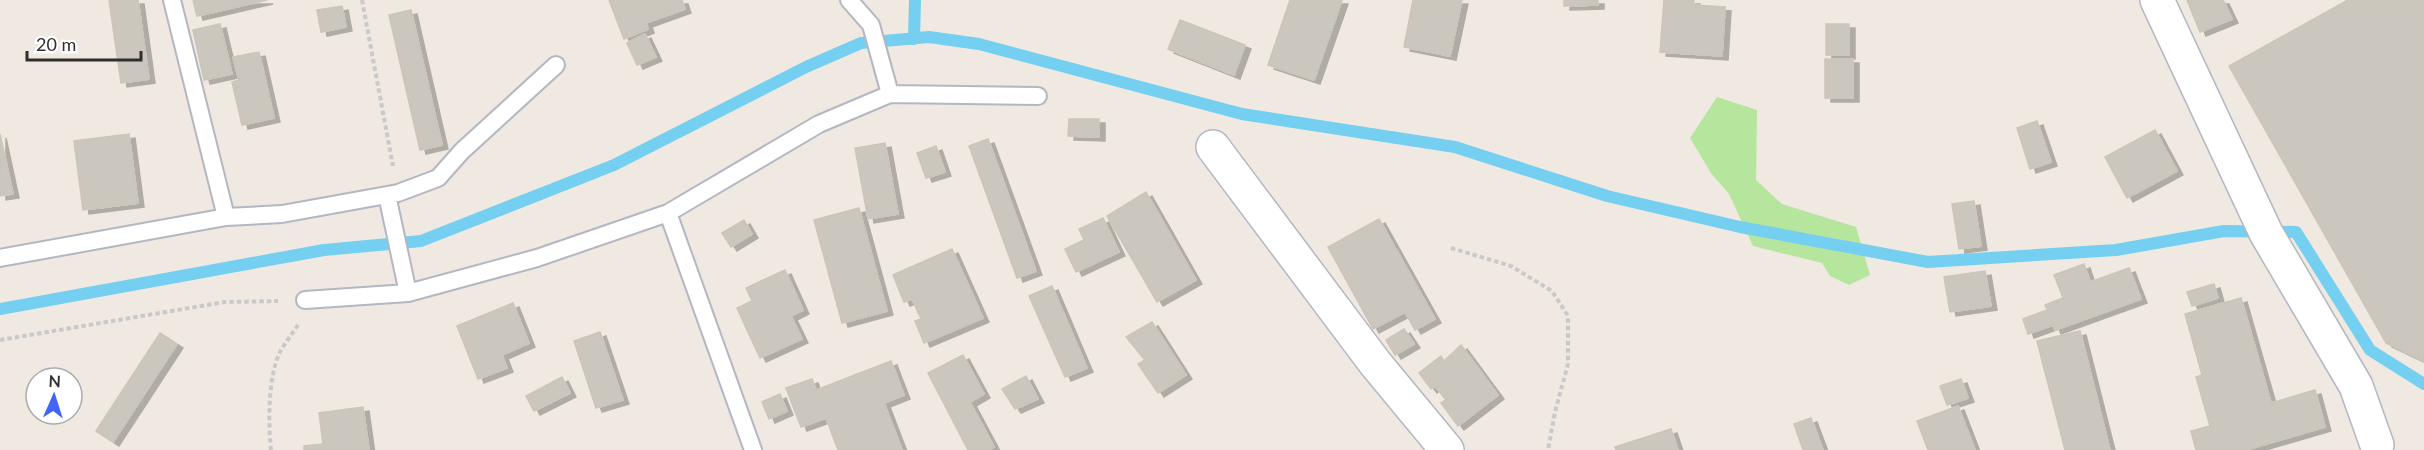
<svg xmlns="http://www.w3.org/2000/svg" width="2424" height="450" viewBox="0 0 2424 450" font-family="Lato,sans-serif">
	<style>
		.green { fill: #b6e59e }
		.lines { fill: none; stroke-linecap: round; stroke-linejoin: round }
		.stream { stroke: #75cff0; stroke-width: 12 }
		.building { fill: #cbc7bf; stroke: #cbc5ba; stroke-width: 1.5; filter: url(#shadow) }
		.lane-casing { stroke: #b4b7c1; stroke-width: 20 }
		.street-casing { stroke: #b4b7c1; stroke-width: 36 }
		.path { stroke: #c9c9c9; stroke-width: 4; stroke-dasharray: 4.5 3; stroke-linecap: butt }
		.lane { stroke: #fff; stroke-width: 16 }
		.street { stroke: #fff; stroke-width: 33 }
	</style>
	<defs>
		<filter id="shadow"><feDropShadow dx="6" dy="4" stdDeviation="0" flood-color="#0004"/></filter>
	</defs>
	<rect width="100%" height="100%" fill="#efe9e1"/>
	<path class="green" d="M1717,97l40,13 -1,70 26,24 74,23 14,48 -21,10 -19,-9 -8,-13 -69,-17 -24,-52 -18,-21 -21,-35z"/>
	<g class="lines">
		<path class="stream" d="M914,39l1,-39
			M0,309l324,-59 97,-9 193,-76 192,-98 55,-24 68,-6 50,7 263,70 213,33 152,49 133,31 188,35 188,-12 108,-19 72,1 74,118 54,34"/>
	</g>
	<path class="building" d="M109,0h29l11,79 -28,4z
		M193,0h74l-70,16z
		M609,0h73l3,9 -39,14 2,6 -24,10z
		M1290,0h52l-28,80 -46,-15z
		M1413,0h49l-12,56 -46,-9z
		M1564,0h34v5l-34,1z
		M1664,0h30l-1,5 32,2 -3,49 -62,-4z
		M2187,0h36l9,19 -32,13z
		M2348,0h76v361l-38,-18 -157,-277z
		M342,6l4,21 -25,5 -4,-22z
		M411,10l31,135 -22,5 -31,-135z
		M1180,20l65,25 -11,30 -66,-26z
		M220,24l12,50 -28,6 -11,-50z
		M1826,24h23v31h-23z
		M645,34l11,23 -19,8 -10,-22z
		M259,52l15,66 -32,7 -10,-43 7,-2 -6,-23z
		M1825,59h28v39h-28z
		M1069,119h30v18l-31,-1z
		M2037,121l14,41 -21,7 -13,-41z
		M2155,130l22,41 -50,27 -22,-41z
		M0,134l13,60 -13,2z
		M129,134l9,69 -55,7 -9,-69z
		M988,139l48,132 -19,7 -48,-132z
		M885,143l13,71 -30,5 -13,-71z
		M936,146l9,26 -19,6 -9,-25z
		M1146,192l50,88 -39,22 -50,-86z
		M1974,201l7,45 -22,3 -7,-45z
		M859,208l28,103 -45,12 -28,-103z
		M1103,218l16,34 -43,20 -11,-23 19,-9 -5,-11z
		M1379,219l56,100 -20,11 -10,-18 -32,17 -45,-82z
		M744,220l8,14 -21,13 -9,-14z
		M952,249l31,69 -59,25 -9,-22 6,-2 -9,-20 -8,3 -11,-27z
		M2084,264l6,18 39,-14 12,31 -86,31 -2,-5 -25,9 -5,-15 24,-9 -2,-5 18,-7 -9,-23z
		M785,270l18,40 -12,6 11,23 -42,19 -23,-50 15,-7 -6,-13z
		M1985,271l6,35 -41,6 -6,-35z
		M2214,284l4,14 -26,8 -5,-14z
		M1052,286l35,82 -22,9 -36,-81z
		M2241,298l30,105 44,-13 10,37 -79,23h-50l-5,-19 19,-5 -14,-49 6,-2 -17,-61z
		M513,303l16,40 -27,12 5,13 -29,11 -21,-53z
		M1152,322l34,53 -28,18 -20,-29 7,-4 -19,-23z
		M1404,329l10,15 -19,11 -9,-15z
		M2080,331l30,119h-45l-28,-109z
		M600,332l23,68 -27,8 -22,-67z
		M160,333l17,11 -64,98 -17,-11z
		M1461,345l37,50 -40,31 -17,-23 5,-3 -11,-14 -4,3 -12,-16 22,-17 3,5z
		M963,355l21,39 -14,8 24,45 -6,3h-20l-40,-77z
		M891,361l13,34 -20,8 18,47h-64l-12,-32 -25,9 -15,-39 26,-9 4,11z
		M1026,376l12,23 -23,10 -13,-20z
		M562,377l8,16 -36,18 -8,-15z
		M1961,379l7,19 -21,7 -7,-19z
		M780,394l7,17 -18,8 -7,-17z
		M1958,406l17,44h-47l-11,-29z
		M363,407l6,43h-65v-4l19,-2 -4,-31z
		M1811,418l12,32h-20l-9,-26z
		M1671,429l7,21h-62l-1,-3z"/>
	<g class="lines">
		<defs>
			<path id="lane" d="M172,0l54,217
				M849,0l22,25 19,69
				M387,195l21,98
				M668,213l85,237
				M0,258l226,-41 56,-3 116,-21 40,-15 24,-27 94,-86
				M305,300l103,-7 129,-35 131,-45 151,-89 71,-30 148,2"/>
			<path id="street" d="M2157,0l109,233 90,153 21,59
				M1213,147l162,216 72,87"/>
		</defs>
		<use href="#lane" class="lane-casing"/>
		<use href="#street" class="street-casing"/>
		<path class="path" d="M362,0l31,166
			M1451,248l60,18 41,25 16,25v48l-13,48 -7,38
			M0,340l225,-38 53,-1
			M271,450c-3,-26 -3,-74 9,-98 5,-9 12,-18 18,-27"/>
		<use href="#lane" class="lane"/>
		<use href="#street" class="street"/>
	</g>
	<g transform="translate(54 396) rotate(3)"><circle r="28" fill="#ffffff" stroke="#ababab" stroke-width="1.5"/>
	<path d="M0-4.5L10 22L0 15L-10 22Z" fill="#4264fb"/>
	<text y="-9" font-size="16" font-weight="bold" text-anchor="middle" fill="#2e2e2e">N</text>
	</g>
	<path d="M27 51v9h114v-9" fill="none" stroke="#2e2e2e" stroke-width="3"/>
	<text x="36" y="51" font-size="18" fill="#2e2e2e" stroke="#ffffff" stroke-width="4.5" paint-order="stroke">20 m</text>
</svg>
